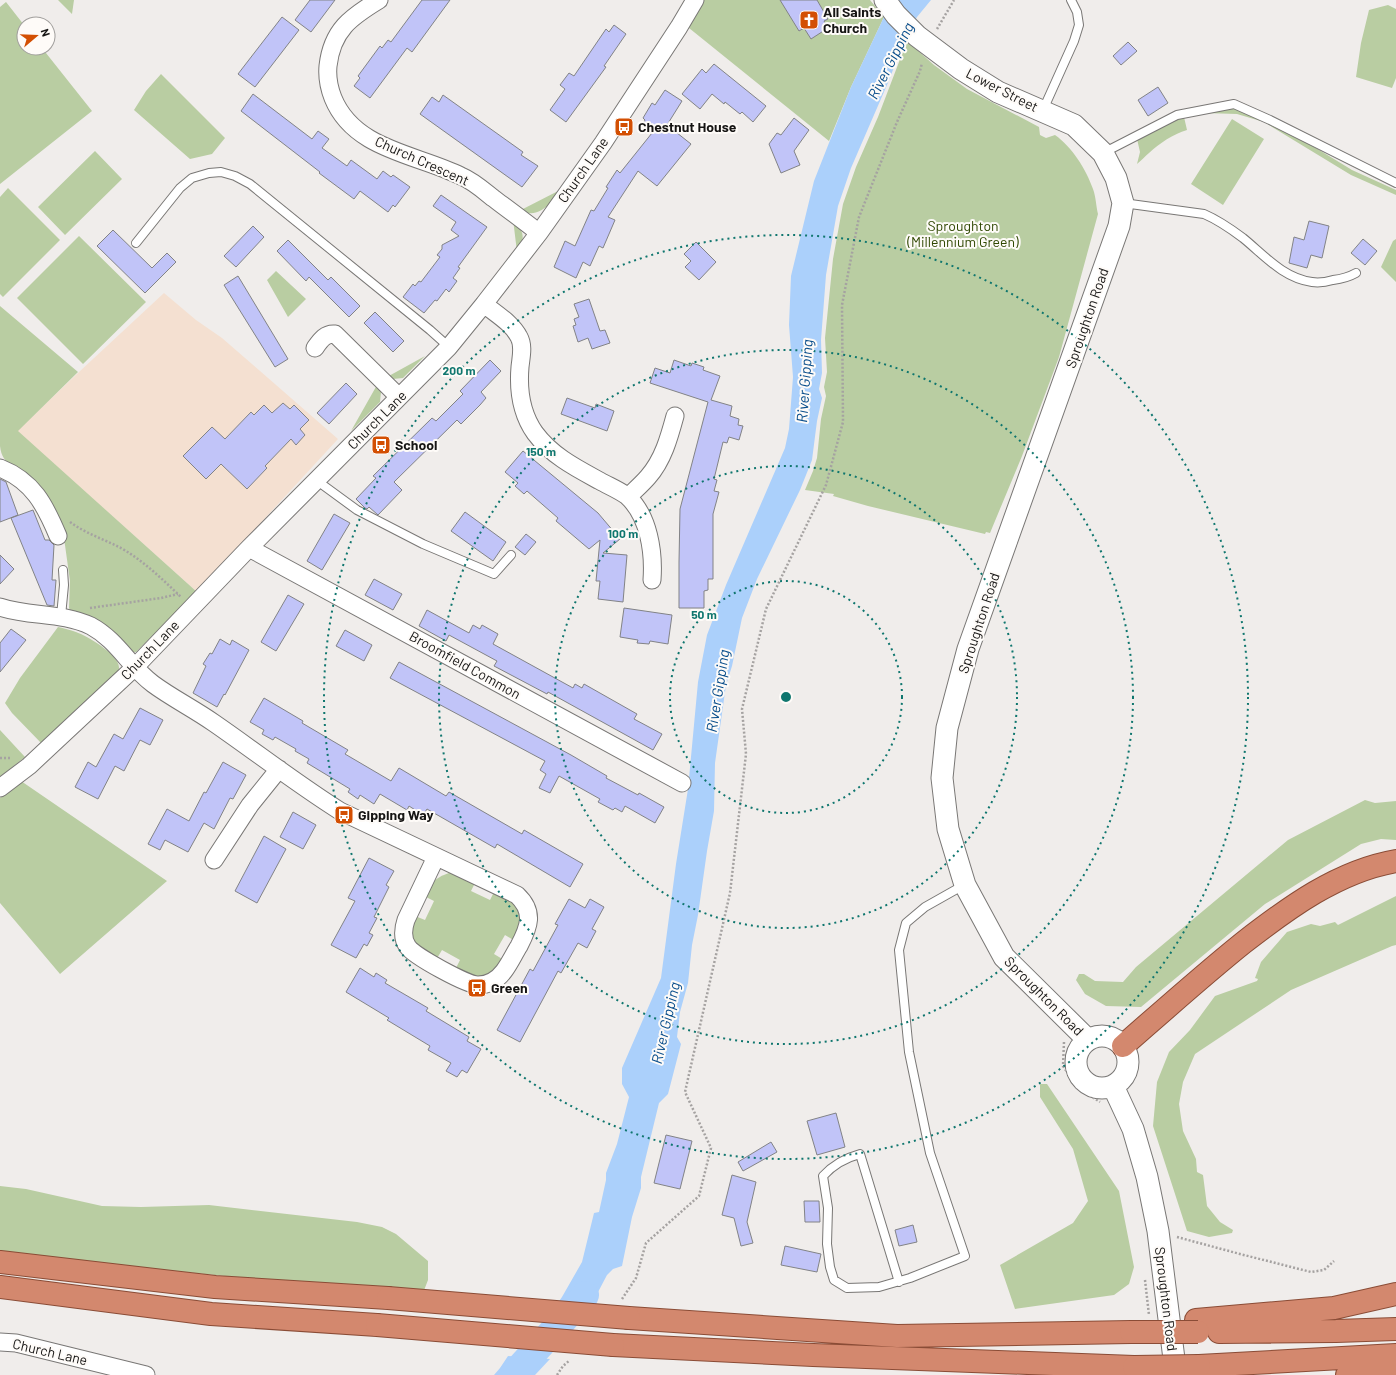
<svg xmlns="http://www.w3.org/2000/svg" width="1396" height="1375" viewBox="0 0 1396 1375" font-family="Barlow,sans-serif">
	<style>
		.education { fill: #f4e0d1 }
		.green { fill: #b9cda2 }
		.water { fill: #abd0fb }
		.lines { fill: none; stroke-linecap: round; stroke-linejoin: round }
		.river { stroke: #abd0fb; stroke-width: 28 }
		.building { fill: #c1c4f8; stroke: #828386 }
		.service-casing { stroke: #797775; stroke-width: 10 }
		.minor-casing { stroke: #797775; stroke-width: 19 }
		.tertiary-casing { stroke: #797775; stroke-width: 23 }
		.trunk-casing { stroke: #8a4c36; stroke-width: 24 }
		.path { stroke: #a5a2a1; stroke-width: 2.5; stroke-dasharray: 2 2; stroke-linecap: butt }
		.service { stroke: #fff; stroke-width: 8 }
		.minor { stroke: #fff; stroke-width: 17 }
		.tertiary { stroke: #fff; stroke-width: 21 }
		.trunk { stroke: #d3886e; stroke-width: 22 }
		.trunk-bridge-casing { stroke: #8a4c36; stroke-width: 24; stroke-linecap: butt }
		.trunk-bridge { stroke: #d3886e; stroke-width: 22 }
		.ring { fill: none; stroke: #0f766e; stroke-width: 2; stroke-dasharray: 2 4 }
		.labels { text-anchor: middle; stroke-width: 4; stroke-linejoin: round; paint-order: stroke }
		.poi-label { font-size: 14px; font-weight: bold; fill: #161514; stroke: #fefbf8; text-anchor: start }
		.street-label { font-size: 14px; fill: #161514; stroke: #fefbf8 }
		.park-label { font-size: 14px; fill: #2f4700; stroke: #fefbf8 }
		.water-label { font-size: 15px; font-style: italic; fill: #084d8b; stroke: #fefbf8 }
		.centre { fill: #0f766e; stroke: #fefbf8; stroke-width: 2 }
		.ring-label { font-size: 12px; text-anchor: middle; font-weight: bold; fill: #0f766e; stroke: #fefbf8; stroke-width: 4; stroke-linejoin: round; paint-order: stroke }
	</style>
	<rect width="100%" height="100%" fill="#f0edeb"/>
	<path class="education" d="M164,293l32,27 26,18 116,101 -141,153 -180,-161 62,-59z"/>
	<path class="green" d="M58,0h16l-2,14z
		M702,0h168l14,17 -33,70 -22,54 -140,-113 -1,-4z
		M6,2l18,23v23h18l50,63 -92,73v-177z
		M1388,5l8,4v69l-4,10 -36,-11 5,-34 8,-33z
		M907,41l27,24 33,24 72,38 1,8 6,3 9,-3c17,12 31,34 38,54 3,8 3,17 5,25l-39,143 -37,99 -32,77 -4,-1 -1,2 -117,-28 -35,-10 1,-2 -29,-4 8,-19 4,-13 4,-39 5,-23 -2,-9 3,-15 -2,-34 8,-79 10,-55 13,-37 22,-50z
		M161,74l64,64 -13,16 -22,5 -56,-49 12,-19z
		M1234,106l20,6 16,8 82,50 44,20v5l-45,-20 -87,-53 -27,-8 -34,-1 -19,4 3,13c-14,4 -27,13 -38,23 -4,3 -7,7 -12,11l3,-12 -3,-13c16,-11 32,-24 51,-29 15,-4 31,-3 46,-4z
		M1232,119l32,20 -41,66 -32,-21z
		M95,151l27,28 -57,56 -27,-28z
		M8,188l52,52 -57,57 -3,-3v-97z
		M562,189c-9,12 -24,32 -41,21z
		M513,219c11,13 13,18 4,33z
		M79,236l67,66 -63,62 -66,-66z
		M1396,239v43l-15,-15 12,-26z
		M276,271l30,28 -18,18 -21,-37z
		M0,306l78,66 -60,59 179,161 -61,60h-3l-62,-40 -2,-4 1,-27 -6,-43 -52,-71c-7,-6 -11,-11 -12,-21z
		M425,356l-22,22 -10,1 -6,-2z
		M377,385l4,7 -1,10 -29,29z
		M58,627c6,1 12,3 18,5 11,4 44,23 43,36 0,2 -1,4 -2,6l-73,72 -32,-33 -7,-10 15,-25z
		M0,730l25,27 -25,20z
		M21,781l146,100 -107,93 -60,-71v-105z
		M1365,800l10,3 21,-2v39l-15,-1 -20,5 -96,60 -124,103 -35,-1 -21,-12 -9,-14 3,-6h5l11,7 28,1 13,-15 152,-127z
		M449,873h5l22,8 -5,10 19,9 5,-10 15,7 12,18 -7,26 -10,-6 -11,19 10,6 -4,6 -17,12 -28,-8 5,-10 -18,-10 -6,10 -24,-17 -3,-16 6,-11 10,4 9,-19 -10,-5c8,-13 10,-18 25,-23z
		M1396,896v49l-4,1 -101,44 -96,64 -12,28 -4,22 4,27 13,28 1,13 6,3 4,31 13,16 13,8 -1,3 -23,4 -22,-6 -34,-105 4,-44 12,-30 21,-22 25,-34 42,-15 1,-2 -3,-1 6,-16 26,-30 24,-8 9,2 15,-4 3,3z
		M1040,1084h7l72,107 15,76 -5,17 -15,11 -99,14 -15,-44 73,-42 15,-22 -15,-52 -33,-52z
		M0,1186l26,3 76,17 39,1 68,-2 148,17 25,5 14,7 32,27v19l-5,13c-141,-11 -282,-24 -423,-41z"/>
	<path class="water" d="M892,0h39l-14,17 -14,25 -13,36 -39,90 -13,38 -12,69 -5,65 1,33 -3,16 3,9 -5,23 -5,39 -12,30 -43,89 -15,39 -10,48 -6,19 -11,78 -1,48 -7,40 -9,64 -6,30 -4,38 -8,29 -3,25 4,7 -13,50 -9,9 -18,74v11l-9,29 -10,49 -9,3 -6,6 -10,19 -10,12 -30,-2 5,-7 20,-35 12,-49 5,-1 7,-32v-7l11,-29 12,-47 -7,-13v-16l39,-90 15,-114 12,-75 10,-107 9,-47 19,-50 59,-137 4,-19 4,-52 -4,-52 2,-49 23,-95 37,-94z
		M508,1356l42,3 -15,16h-41l6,-7z"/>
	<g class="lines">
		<path class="river" d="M513,1375l71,-78 1,-2"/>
	</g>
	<path class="building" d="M310,0h25l-24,32 -16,-12z
		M422,0h28l-38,52 -5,-4 -37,50 -16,-12 6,-8 -2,-2 22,-30 2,2 6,-8 3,2z
		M780,0h37l11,19 -4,2 4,7 -17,11 -7,-11 -5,3z
		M282,17l17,13 -44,57 -17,-13z
		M614,25l12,9 -22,32 2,1 -40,55 -16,-12 15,-21 -5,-4 9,-12 5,3 32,-47 3,3z
		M1128,42l9,9 -16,14 -8,-9z
		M714,64l52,42 -13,16 -11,-10 -2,2 -15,-12 -1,2 -12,-10 -12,15 -18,-15 20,-25 4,4z
		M1158,87l10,16 -20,13 -10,-16z
		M665,90l17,11 -15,24 24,19 -34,42 -19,-15 -30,46 7,3 -12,28 -4,-2 -9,20 -7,-4 -7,16 -22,-11 11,-26 10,5 16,-36 3,1 14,-23 -2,-1 11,-17 3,3 32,-40 -10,-7 3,-6 -2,-2 9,-15 3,2z
		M253,94l59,45 6,-8 11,8 -7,9 25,18 4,-6 26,19 6,-8 8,6 2,-2 17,12 -15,20 -2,-2 -5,7 -28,-21 -6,8 -35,-26 1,-1 -79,-61z
		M443,95l80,57 -2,3 17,11 -16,21 -102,-73 12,-17 7,5z
		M794,118l15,12 -15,21 6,14 -19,8 -12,-29 8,-11 4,2z
		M441,195l46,32 -29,40 2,1 -7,10 4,3 -8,11 -3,-3 -9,12 -2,-1 -11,13 -21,-16 10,-13 2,2 4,-5 2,1 19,-25 -3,-2 5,-6v-4l17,-9 -8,-6 5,-8 -23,-16z
		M1309,221l20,5 -7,32 -11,-3 -4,13 -18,-5 5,-26 10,3z
		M253,226l11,11 -28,30 -12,-11z
		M113,230l39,38 15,-15 9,9 -31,31 -48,-47z
		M1363,239l14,12 -12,14 -14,-12z
		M288,240l40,40 3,-3 29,29 -11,11 -40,-40 -3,4 -29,-30z
		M696,242l20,20 -17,18 -14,-13 6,-6 -7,-7z
		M238,276l50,83 -13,8 -51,-82z
		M589,299l11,32 5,-1 5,13 -18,6 -4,-11 -10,4 -5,-16 3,-1 -2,-6 5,-2 -5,-13z
		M375,312l29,29 -11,11 -29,-29z
		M490,360l11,11 -20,21 5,6 -6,7 -19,19 -4,-4 -63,62 8,8 -24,25 -9,-8 -2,2 -2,-1 -9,-9 20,-21 -3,-2 59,-58 4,3 27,-27 -3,-3z
		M674,360l17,6 1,-3 12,4 -1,3 17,6 -9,24 21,6 -2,10 9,3 -1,6 5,1 -4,14 -10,-3 -2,6 -4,-1 -9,37 3,1 -3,11 5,1 -6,22v65h-5v11l-4,1v17h-25v-46l1,-53 28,-107 -58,-19 5,-15 15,5z
		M346,383l11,11 -28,30 -12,-11z
		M567,398l28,10 1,-4 18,7 -7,20 -46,-17z
		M283,403l7,6 4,-4 15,15 -9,9 5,6 -9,10 -5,-6 -26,27 2,2 -20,21 -26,-25 -15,15 -23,-23 29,-29 13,12 26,-27 3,3 10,-10 8,8z
		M523,451l75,62 22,26 -17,14 24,2 -4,47 -25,-3 2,-18h-4l4,-41 -11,9 -33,-28 2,-3 -31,-27 -3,3 -9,-8 3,-3 -13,-11z
		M0,479l6,3 12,33 -18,7z
		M33,510l12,30h4l5,5 -2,35h4l-2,26 -7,-1 -36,-87z
		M465,512l41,30 -13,19 -42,-30z
		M334,514l16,9 -28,47 -15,-9z
		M526,534l10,8 -11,13 -10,-8z
		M0,555l14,14 -14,15z
		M374,579l28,15 -9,16 -28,-15z
		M288,595l16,9 -28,47 -15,-9z
		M624,608l48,7 -4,29 -18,-3 -1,3 -12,-1 1,-3 -18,-3z
		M427,610l42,23 4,-8 7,4 2,-4 16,9 -5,10 80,44 2,-4 7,4 2,-4 53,30 -3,5 28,15 -9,16 -105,-58 -1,2 -53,-28 3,-5 -48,-26 -3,6 -27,-15z
		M11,629l15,11 -26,32v-29z
		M345,630l27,15 -8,16 -28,-15z
		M220,639l10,6 2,-5 17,10 -24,45 -1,-1 -7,13 -24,-14 13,-27 -3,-2 7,-11 2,1z
		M399,662l172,93 36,21 -1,2 32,17 1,-2 25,14 -9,16 -30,-17 -3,6 -7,-4 -2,2 -15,-8 2,-3 -41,-23 -9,17 -11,-5 7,-14 -6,-4 5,-9 -155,-83z
		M264,698l39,23 -1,2 46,27 -3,4 46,27 8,-13 47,28 3,-4 73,42 2,-4 59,34 -13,23 -73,-43 -2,4 -68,-39 -4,6 -14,-9 -2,4 -27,-16 -6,10 -14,-9 -2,4 -10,-7 2,-3 -43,-26 2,-4 -14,-8 1,-2 -21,-12 -2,3 -11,-6 2,-4 -14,-8z
		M140,708l23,12 -13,25 -10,-5 -16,31 -9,-5 -17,33 -23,-12 13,-25 8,5 18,-33 9,5z
		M223,762l23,13 -13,24 -3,-1 -16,31 -10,-6 -16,29 -23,-12 -5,10 -12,-6 19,-35 22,12 15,-29 2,1z
		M293,812l23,13 -13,24 -23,-12z
		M264,836l22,13 -29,54 -22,-12z
		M369,858l25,13 -8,14 3,2 -15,30 3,1 -8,15 4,2 -6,11 -3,-2 -8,14 -25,-13 24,-44 -7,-3z
		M569,899l16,9 5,-9 14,8 -12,22 4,2 -9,17 -9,-5 -17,30 -3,-2 -38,71 -23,-12 33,-61 3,2 25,-46 -3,-1z
		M360,968l14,9 2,-4 11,7 -2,3 43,25 -2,3 43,26 -2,4 14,8 -14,24 -5,-3 -5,7 -11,-6 5,-8 -23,-13 2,-4 -43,-26 2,-2 -43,-26z
		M836,1113l9,34 -28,8 -10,-34z
		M666,1135l26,6 -12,48 -26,-6z
		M771,1142l6,10 -34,19 -5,-9z
		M732,1175l24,7 -9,40 6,21 -12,3 -7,-28 -12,-3z
		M804,1201h15l1,21h-15z
		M913,1225l4,17 -18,4 -4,-16z
		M785,1246l36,8 -4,18 -36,-7z"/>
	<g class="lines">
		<defs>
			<path id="service" d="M1043,110l31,-69 5,-16 -2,-13 -6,-12
				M1103,153l74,-38 57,-11 36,16 126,63
				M1123,203l81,11c14,6 27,15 39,24 21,17 40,40 69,44 7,1 14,0 21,-2 8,-1 16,-3 23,-7
				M136,243l44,-55 12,-10 17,-5 12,-1 14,4 15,8 180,146 19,17
				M316,480l41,30 66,34 71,30 17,-19
				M61,616l3,-31 -1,-15
				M899,1282l-39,-128c-15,4 -27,11 -37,22l5,32 -1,36 3,23 4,13 13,8 32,-1 31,-9 55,-22 -35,-103 -21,-101 -10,-102 7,-27 19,-16 39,-22"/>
			<path id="minor" d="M379,0c-28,17 -47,30 -51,66 -1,11 1,22 5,32 21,52 84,56 128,78 12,5 22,14 32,22 16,12 31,23 46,35
				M484,304c12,10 28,19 35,33 5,9 2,20 1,30 -2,23 1,46 15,66 17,23 41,35 65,48 9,5 19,9 27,15 22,20 27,56 25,84
				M315,348c5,-7 10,-15 20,-14l64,63
				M0,468c33,13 45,37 58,68
				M628,497c7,-7 14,-13 20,-20 15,-17 21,-39 27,-61
				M249,548l433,235
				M0,607c30,10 62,5 91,19 26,14 39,41 62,58 19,14 41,25 61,39 42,29 83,61 126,88l177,84c18,17 12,32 2,51 -5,8 -9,17 -15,25 -6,8 -15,14 -26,14 -11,0 -64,-29 -70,-38 -6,-8 -5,-18 -2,-27l30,-63
				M0,788l29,-22 106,-99 114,-119 200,-201 35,-43 55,-71 64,-90 76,-116 16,-27
				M214,860l36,-55 29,-36
				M0,1342l16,1 130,32"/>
			<path id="tertiary" d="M885,0l11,15 21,21 44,33 37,23 76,33 29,28 13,25 7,25 -4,23 -151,423 -21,79 -5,50 6,51 17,56 39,72 84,83
				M1076 1062a26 26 0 1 1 52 0a26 26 0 1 1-52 0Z
				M1113,1086l20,43 14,48 11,54 18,144"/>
			<path id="trunk" d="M1123,1046c40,-35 79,-70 120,-103 45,-35 95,-72 153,-82
				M0,1262l215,25 173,11
				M0,1287l211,27 166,11
				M629,1318l268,18 234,-4
				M1196,1320l138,-12 62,-14
				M1219,1332l117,-1 60,-2
				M613,1345l200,10 321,12
				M1199,1366l197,-11
				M1347,1375l49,-1"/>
		</defs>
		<use href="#service" class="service-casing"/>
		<use href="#minor" class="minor-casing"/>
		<use href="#tertiary" class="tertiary-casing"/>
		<use href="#trunk" class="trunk-casing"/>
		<path class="path" d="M937,29l17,-29
			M70,522c15,11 33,17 49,25 24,13 43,32 62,50
			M90,608l71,-10 17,-4
			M0,758h12
			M1064,1042l-1,24 14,21 23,15
			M1177,1237l63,17 71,18 13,-2 10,-9
			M1145,1280l4,35
			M622,1299l14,-21 10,-35 53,-47 12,-48 -26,-56 45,-199 16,-139 -4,-45 24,-100 60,-124 17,-63 -1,-117 17,-88 38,-95 23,-51 2,-8
			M557,1375l6,-9 7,-6"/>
		<use href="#service" class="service"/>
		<use href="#minor" class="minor"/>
		<use href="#tertiary" class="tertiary"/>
		<use href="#trunk" class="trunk"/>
		<defs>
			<path id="trunk-bridge" d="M388,1298l241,20
				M377,1325l236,20
				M1131,1332h67
				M1134,1367l65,-1"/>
		</defs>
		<use href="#trunk-bridge" class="trunk-bridge-casing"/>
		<use href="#trunk-bridge" class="trunk-bridge"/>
	</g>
	<g class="ring">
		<circle cx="786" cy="697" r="116"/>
		<circle cx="786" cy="697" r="231"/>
		<circle cx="786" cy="697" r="347"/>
		<circle cx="786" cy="697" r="462"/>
	</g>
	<defs>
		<symbol id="church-square" viewBox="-11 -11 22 22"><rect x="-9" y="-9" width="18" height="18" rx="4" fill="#d34f03" stroke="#fefbf8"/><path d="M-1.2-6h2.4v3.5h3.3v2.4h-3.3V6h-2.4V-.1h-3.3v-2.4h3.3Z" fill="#fff"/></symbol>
		<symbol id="bus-square" viewBox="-11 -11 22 22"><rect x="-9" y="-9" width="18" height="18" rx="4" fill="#d34f03" stroke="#fefbf8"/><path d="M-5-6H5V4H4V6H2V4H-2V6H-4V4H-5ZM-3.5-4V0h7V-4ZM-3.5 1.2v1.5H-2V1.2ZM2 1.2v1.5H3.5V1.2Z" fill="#fff"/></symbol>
	</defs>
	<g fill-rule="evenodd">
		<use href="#church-square" x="798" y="9" width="22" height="22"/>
		<use href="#bus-square" x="613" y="116" width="22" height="22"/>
		<use href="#bus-square" x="370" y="434" width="22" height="22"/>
		<use href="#bus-square" x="333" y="804" width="22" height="22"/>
		<use href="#bus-square" x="466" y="977" width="22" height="22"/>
	</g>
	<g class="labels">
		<g class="poi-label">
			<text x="823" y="17">All Saints<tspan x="823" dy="16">Church</tspan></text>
			<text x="638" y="132">Chestnut House</text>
			<text x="395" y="450">School</text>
			<text x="358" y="820">Gipping Way</text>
			<text x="491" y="993">Green</text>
		</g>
		<g class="street-label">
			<text transform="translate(1002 90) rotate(27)" y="5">Lower Street</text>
			<text transform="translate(422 161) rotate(24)" y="5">Church Crescent</text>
			<text transform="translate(583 170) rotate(-55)" y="5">Church Lane</text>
			<text transform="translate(1087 318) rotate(-71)" y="5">Sproughton Road</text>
			<text transform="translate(377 420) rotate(-45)" y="5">Church Lane</text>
			<text transform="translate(979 623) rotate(-72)" y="5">Sproughton Road</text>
			<text transform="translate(150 650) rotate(-46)" y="5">Church Lane</text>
			<text transform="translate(465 665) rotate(29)" y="5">Broomfield Common</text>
			<text transform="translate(1044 996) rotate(45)" y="5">Sproughton Road</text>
			<text transform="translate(1166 1299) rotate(83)" y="5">Sproughton Road</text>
			<text transform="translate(50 1352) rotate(13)" y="5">Church Lane</text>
		</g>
		<g class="park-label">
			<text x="963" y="231">Sproughton<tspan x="963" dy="16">(Millennium Green)</tspan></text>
		</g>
		<g class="water-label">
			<text transform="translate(891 61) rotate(-63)" y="5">River Gipping</text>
			<text transform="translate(805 381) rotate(-86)" y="5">River Gipping</text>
			<text transform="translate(718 691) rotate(-81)" y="5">River Gipping</text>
			<text transform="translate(666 1023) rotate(-77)" y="5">River Gipping</text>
		</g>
	</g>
	<circle cx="786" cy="697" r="6" class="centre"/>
	<g class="ring-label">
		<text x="459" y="375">200 m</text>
		<text x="541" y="456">150 m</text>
		<text x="623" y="538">100 m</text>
		<text x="704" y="619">50 m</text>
	</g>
	<g transform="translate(36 36) rotate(71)"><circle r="19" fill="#fefbf8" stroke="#a19f9d"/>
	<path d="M0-3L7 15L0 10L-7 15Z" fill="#d34f03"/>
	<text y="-6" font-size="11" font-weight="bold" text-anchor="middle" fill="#161514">N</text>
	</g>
</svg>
